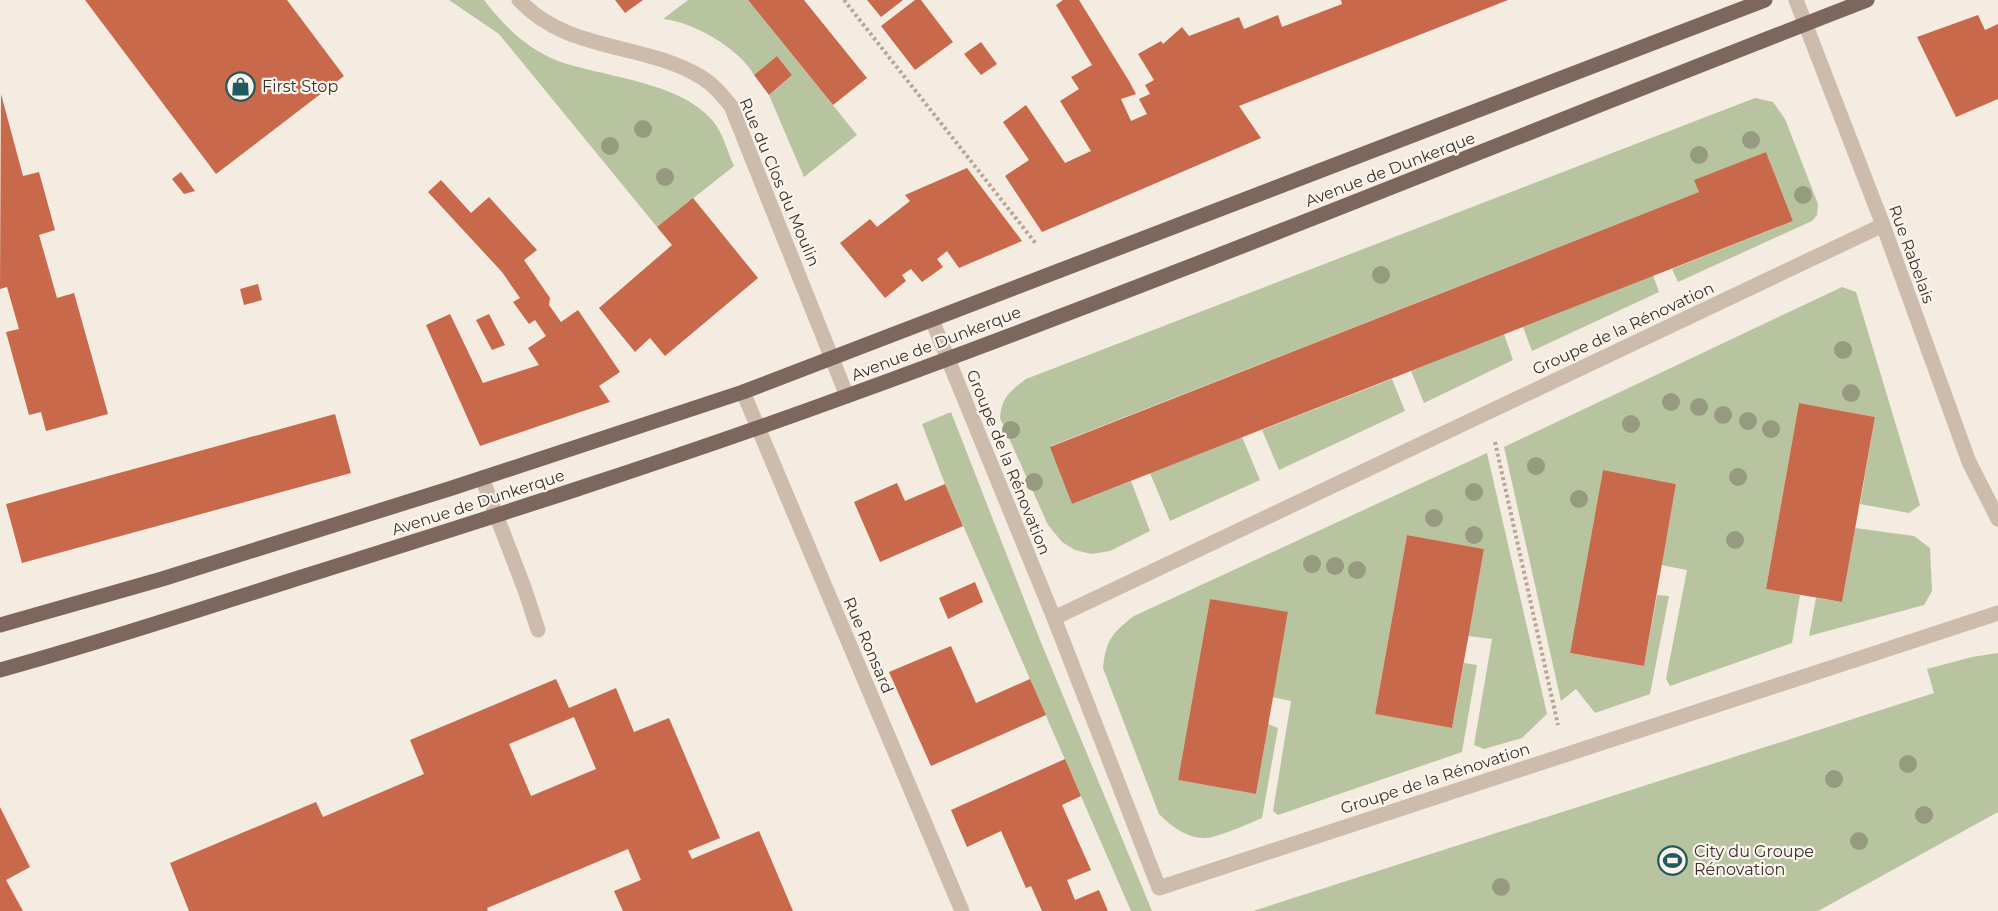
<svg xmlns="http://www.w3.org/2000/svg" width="1998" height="911" viewBox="0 0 1998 911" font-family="Montserrat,sans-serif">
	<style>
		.green { fill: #b8c4a0 }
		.building { fill: #c8694b; fill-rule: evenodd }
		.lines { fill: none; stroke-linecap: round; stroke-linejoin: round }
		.path { stroke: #b9a596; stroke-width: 4; stroke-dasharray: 3 3; stroke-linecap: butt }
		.lane { stroke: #cdbbac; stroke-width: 15 }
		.street { stroke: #cdbbac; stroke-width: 15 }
		.primary { stroke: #7d675c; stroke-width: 15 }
		.tree { fill: #969b7f }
		.labels { text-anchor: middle; stroke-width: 4.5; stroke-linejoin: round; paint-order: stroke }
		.poi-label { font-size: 16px; fill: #3b302b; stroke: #fbf5ee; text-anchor: start }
		.street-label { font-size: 16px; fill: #3b302b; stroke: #fbf5ee }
	</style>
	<rect width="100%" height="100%" fill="#f4ebe1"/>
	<path class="green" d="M449,0h35c20,26 43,49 74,61 46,16 122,21 154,59 11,12 15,31 22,46l-77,61 -158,-193z
		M688,0h60l109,135 -53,42 -35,-82 23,-20 -15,-19 -23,19c-14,-26 -62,-54 -91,-56z
		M1755,98l18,4 12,17 33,85 -1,11 -5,6 -134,61 -6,-13 121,-48 -27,-69 -71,28 4,12 -648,254 21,58 59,-23 19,50 -40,20 -19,3 -16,-4 -13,-8 -14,-17 -48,-107c1,-20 11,-28 26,-39z
		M1653,275l6,17 -127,59 -9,-24z
		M1842,287l14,5 64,213 -11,8 -49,-9 15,-87 -76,-14 -33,186 34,6 -8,48 -122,43 -4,-7 21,-109 -26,-5 15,-81 -73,-14 -33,183 74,13 13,-71 12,1 -19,98 -55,19 -19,-24 -15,12 -57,-254z
		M1504,334l9,26 -89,43 -13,-32z
		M1392,379l13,32 -126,59 -17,-40z
		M951,412l89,228 112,271h-21l-186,-427 -23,-60z
		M1242,437l18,43 -90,41 -20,-48z
		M1487,453l60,261 -25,24 -38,11 -10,-4 18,-106 -24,-3 16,-87 -77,-14 -32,179 77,14 12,-65 13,2 -15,87 -184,63 -5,-4 18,-110 -19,-4 16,-84 -78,-14 -32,181 78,14 12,-70 10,4 -16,90c-12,5 -47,21 -58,20 -18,0 -33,-12 -45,-24l-56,-146c3,-28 9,-35 31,-52z
		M1855,528l59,8 16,12 2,43 -8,14 -115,31 7,-38 26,4z
		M1998,653v159l-180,99h-565l681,-218 -7,-24 45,-12z"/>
	<path class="building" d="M85,0h202l57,76 -128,98z
		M615,0h28l-18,13z
		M748,0h56l63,78 -34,27z
		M867,0h36l-22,17z
		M915,0h6l32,42 -38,28 -34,-44z
		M1063,0h16l50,81 7,13 -15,5 10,22 16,-7 -8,-15 11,-5 -5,-9 9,-5 -16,-26 23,-13 2,3 19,-17 7,9 50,-19 5,12 34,-14 4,12 60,-23 -1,-4h167l-269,106 22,32 -219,94 -37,-56 24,-16 -26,-38 23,-17 39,58 26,-12 -31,-50 19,-12 -8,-12 21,-12 -36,-60z
		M1978,15l7,15 13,-6v75l-42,18 -39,-80z
		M981,42l16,22 -16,11 -17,-21z
		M777,56l15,19 -23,20 -15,-20z
		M1,94l22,82 16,-4 16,58 -16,5 18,63 17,-5 34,121 -62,17 -5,-19 -12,3 -23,-83 13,-3 -12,-42 -7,2z
		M1766,152l27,69 -721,283 -22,-57 649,-255 -5,-12z
		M967,168l55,73 -63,27 -12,-17 -10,8 6,8 -21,15 -11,-13 -9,6 4,6 -21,17 -45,-55 30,-24 7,8 33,-26 -5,-6z
		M181,172l14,19 -11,3 -12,-15z
		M441,180l30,33 18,-16 48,53 -13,10 26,38 -1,7 12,17 17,-12 42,62 -21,14 11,16 -130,44 -54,-121 24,-11 33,69 56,-18 -11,-17 18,-12 -11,-16 -6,4 -16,-22 7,-4 -18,-26 -74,-80z
		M693,198l65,80 -93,78 -15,-18 -15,14 -36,-44 73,-63 -15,-18z
		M258,284l4,16 -18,5 -4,-16z
		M489,314l16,31 -13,5 -16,-30z
		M1799,403l76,14 -33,185 -76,-13z
		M335,414l16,59 -329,90 -16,-59z
		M1603,470l73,14 -32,182 -74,-13z
		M897,483l8,18 40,-17 18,42 -83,36 -26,-60z
		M1407,535l77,14 -32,179 -77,-14z
		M975,582l8,20 -35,17 -9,-21z
		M1210,599l78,13 -32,182 -78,-14z
		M951,646l25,57 54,-24 16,36 -115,51 -42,-94z
		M556,679l13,29 47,-20 18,44 35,-14 51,120 -32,13 4,8 67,-28 34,80h-170l-9,-20 27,-11 -13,-31 -141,59 1,3h-299l-19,-48 146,-61 7,15 101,-43 -14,-34zM574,717l22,52 -65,27 -22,-52z
		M1065,759l16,37 -19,9 29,65 -24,10 8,20 24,-10 9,21h-66l-11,-25 -5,2 -25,-57 -34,16 -16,-37z
		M0,807l30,60 -24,13 17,31h-23z"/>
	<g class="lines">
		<path class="path" d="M844,0l193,245
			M1495,442l63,283"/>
		<path class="lane" d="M482,478l43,112 13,40"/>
		<path class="street" d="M519,0c49,53 125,42 182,77 12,7 21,18 30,29l116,290
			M1796,0l87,225 86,237 29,57
			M932,320l122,298 105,270 839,-275
			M743,392l219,519
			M1054,618l829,-393"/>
		<path class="primary" d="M0,625l162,-46 290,-91 291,-96 1022,-392
			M0,670c103,-28 204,-62 305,-94 181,-57 361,-114 539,-179 344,-125 682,-265 1023,-397"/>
	</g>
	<g class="tree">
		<circle cx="643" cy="129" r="9"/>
		<circle cx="1751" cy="140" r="9"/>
		<circle cx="610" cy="146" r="9"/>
		<circle cx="1699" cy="155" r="9"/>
		<circle cx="665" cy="177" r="9"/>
		<circle cx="1803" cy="195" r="9"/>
		<circle cx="1381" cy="275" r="9"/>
		<circle cx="1843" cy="350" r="9"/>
		<circle cx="1851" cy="393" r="9"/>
		<circle cx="1671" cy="402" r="9"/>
		<circle cx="1699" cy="407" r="9"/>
		<circle cx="1723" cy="415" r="9"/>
		<circle cx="1748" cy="421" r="9"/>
		<circle cx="1631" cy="424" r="9"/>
		<circle cx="1771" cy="429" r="9"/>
		<circle cx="1011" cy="430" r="9"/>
		<circle cx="1536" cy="466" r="9"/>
		<circle cx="1738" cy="477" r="9"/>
		<circle cx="1034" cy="482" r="9"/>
		<circle cx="1474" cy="492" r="9"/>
		<circle cx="1579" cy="499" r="9"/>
		<circle cx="1434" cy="518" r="9"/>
		<circle cx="1474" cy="535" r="9"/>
		<circle cx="1735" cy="540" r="9"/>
		<circle cx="1312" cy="564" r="9"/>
		<circle cx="1335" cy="566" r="9"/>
		<circle cx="1357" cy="570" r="9"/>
		<circle cx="1908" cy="764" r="9"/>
		<circle cx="1834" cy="779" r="9"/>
		<circle cx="1924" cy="815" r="9"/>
		<circle cx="1859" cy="841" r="9"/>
		<circle cx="1501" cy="887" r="9"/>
	</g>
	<defs>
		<symbol id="shop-ring" viewBox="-11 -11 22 22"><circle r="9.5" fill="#fbf5ee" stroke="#1f5a5e" stroke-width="1.5"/><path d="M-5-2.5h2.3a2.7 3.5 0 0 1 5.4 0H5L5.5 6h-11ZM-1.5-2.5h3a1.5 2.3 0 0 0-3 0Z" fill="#1f5a5e"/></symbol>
		<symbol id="stadium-ring" viewBox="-11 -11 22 22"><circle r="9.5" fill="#fbf5ee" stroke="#1f5a5e" stroke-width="1.5"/><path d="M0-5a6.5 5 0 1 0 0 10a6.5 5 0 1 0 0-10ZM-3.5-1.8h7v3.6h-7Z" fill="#1f5a5e"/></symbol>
	</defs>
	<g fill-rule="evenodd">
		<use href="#shop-ring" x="224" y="70" width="33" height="33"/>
		<use href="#stadium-ring" x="1656" y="844" width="33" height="33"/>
	</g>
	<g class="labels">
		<g class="poi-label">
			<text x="262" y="92">First Stop</text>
			<text x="1694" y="857">City du Groupe<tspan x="1694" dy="18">Rénovation</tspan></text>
		</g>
		<g class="street-label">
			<text transform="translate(1390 169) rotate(-21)" y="6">Avenue de Dunkerque</text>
			<text transform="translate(780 182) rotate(67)" y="6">Rue du Clos du Moulin</text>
			<text transform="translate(1912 254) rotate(70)" y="6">Rue Rabelais</text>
			<text transform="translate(1623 328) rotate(-25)" y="6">Groupe de la Rénovation</text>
			<text transform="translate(936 343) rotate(-21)" y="6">Avenue de Dunkerque</text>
			<text transform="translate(1009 462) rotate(68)" y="6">Groupe de la Rénovation</text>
			<text transform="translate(478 502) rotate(-18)" y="6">Avenue de Dunkerque</text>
			<text transform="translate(869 645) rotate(67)" y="6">Rue Ronsard</text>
			<text transform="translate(1435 778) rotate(-18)" y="6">Groupe de la Rénovation</text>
		</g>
	</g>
</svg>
